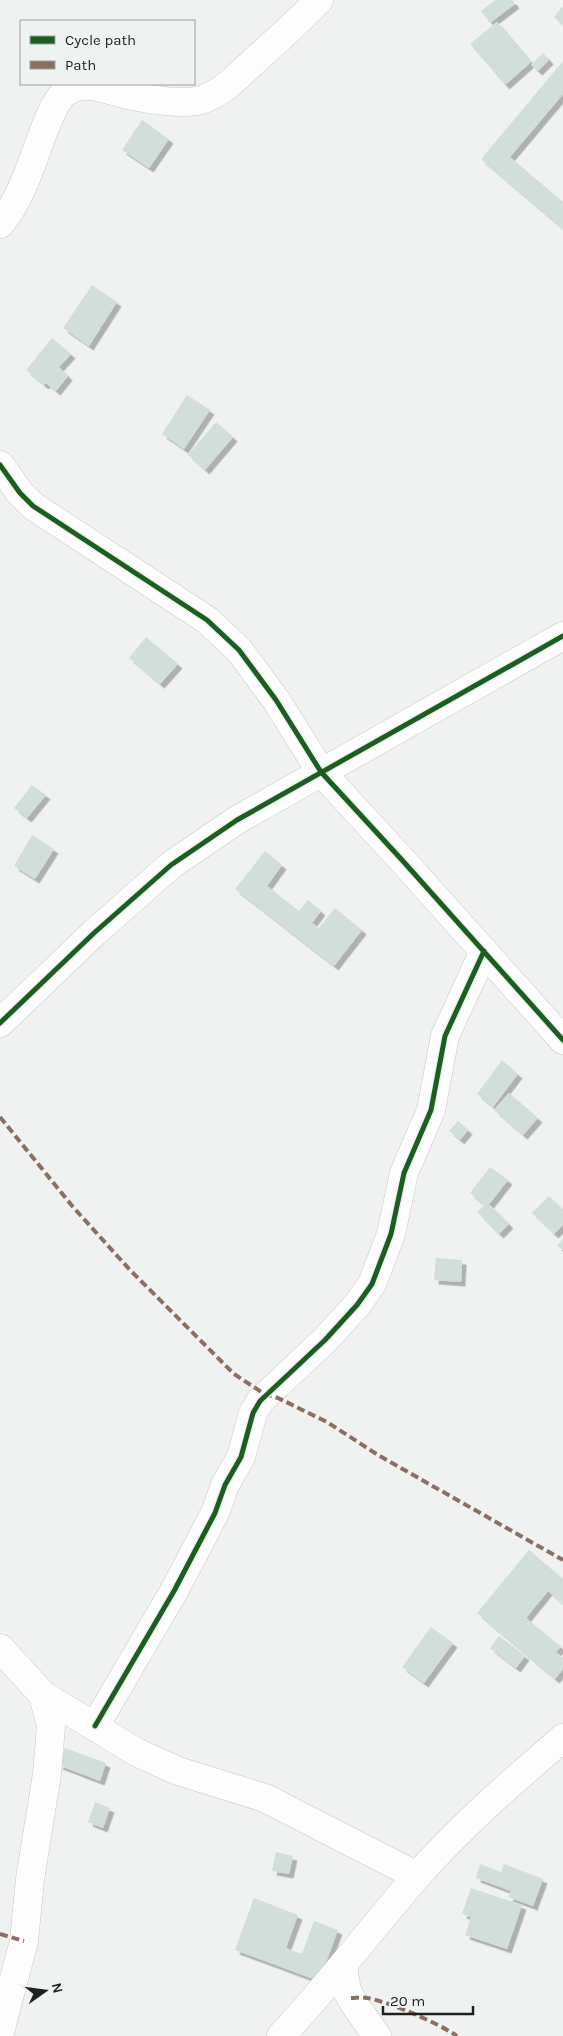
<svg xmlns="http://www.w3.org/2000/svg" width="563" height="2036" viewBox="0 0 563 2036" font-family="Karla,sans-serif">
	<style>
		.building { fill: #d1ded9; filter: url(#shadow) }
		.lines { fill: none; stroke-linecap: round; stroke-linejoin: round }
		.minor-casing { stroke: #c7c9c8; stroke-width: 29 }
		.minor { stroke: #fdfdfd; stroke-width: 28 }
		.quiet { stroke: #8d6e63; stroke-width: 4; stroke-dasharray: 8 4; stroke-linecap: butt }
		.cycleway-casing { stroke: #eef3f1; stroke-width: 8 }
		.cycleway { stroke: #1b5e20; stroke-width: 5 }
	</style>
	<defs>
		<filter id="shadow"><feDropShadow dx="4.5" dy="4.5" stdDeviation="0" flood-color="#0004"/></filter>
	</defs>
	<rect width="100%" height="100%" fill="#eff2f1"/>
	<path class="building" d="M495,0h17l3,4 -25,19 -9,-12z
		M563,6v19l-9,-8z
		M497,22l34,40 -26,23 -35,-41z
		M543,53l6,7 -11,11 -7,-6z
		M563,61v33l-53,63 53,45v27l-82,-70z
		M142,120l27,19 -20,29 -27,-18z
		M92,285l25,17 -28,44 -26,-18z
		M52,338l19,16 -12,13 9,9 -12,15 -10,-8 -2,2 -18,-15z
		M187,395l23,15 -26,39 -22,-15z
		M216,422l17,15 -28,33 -17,-15z
		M146,637l32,27 -18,20 -31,-26z
		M32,785l14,10 -19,23 -13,-10z
		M32,835l22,14 -19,30 -21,-13z
		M265,851l17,14 -15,21 32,25 9,-11 13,11 -9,12 7,5 16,-20 27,22 -28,36 -99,-77z
		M502,1060l16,14 -25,33 -16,-13z
		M509,1093l29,25 -15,17 -29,-25z
		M458,1121l10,9 -8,10 -11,-9z
		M490,1167l18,13 -21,27 -17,-14z
		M549,1196l14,14v15l-9,9 -22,-21z
		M490,1205l19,19 -10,10 -22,-22 7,-6 3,2z
		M563,1238v12l-6,-4z
		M436,1258l26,2 -1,22 -27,-2z
		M529,1550l34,29v25l-15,-13 -22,27 35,29 -5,5 7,6v11l-8,10 -78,-66z
		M431,1627l22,16 -29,40 -22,-16z
		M499,1636l26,20 -9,12 -26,-20z
		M65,1748l41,15 -6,18 -42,-16z
		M95,1802l15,6 -7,20 -15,-6z
		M276,1852l17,4 -4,18 -17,-3z
		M480,1864l21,8 3,-8 39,15 -10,27 -25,-9 3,-6 -35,-13z
		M471,1888l51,17 -15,44 -42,-14 6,-18 -9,-3z
		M254,1898l44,17 -12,33 16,6 12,-33 24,9 -19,51 -84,-31z"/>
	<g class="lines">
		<defs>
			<path id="minor" d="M0,224c20,-21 34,-68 45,-96 5,-12 10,-28 21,-36 18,-14 43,-1 62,3 18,4 59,11 76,4 19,-7 34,-23 48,-36 23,-21 46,-41 67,-63
				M0,465l20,28 13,13 174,114 32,30 37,50 45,72 81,88 161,180
				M0,1023l94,-90 77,-68 66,-45 326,-184
				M0,1648l43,47 93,57 42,19 87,27 152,78
				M95,1726l79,-135 41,-78 10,-28 16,-28 12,-44 7,-12 65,-61 32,-35 15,-21 19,-50 13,-61 27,-63 14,-74 39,-85
				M343,1966l4,25 8,14 22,31
				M0,2032l24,-91 6,-62 17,-105 4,-48 -8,-31
				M281,2036c48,-51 90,-107 136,-160 44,-50 95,-94 146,-138"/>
		</defs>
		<use href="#minor" class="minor-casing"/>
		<use href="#minor" class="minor"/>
		<path class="quiet" d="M0,1117l73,90 57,63 104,104 32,21 12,3 49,24 51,33 185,105
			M0,1934l24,7
			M351,1998c5,0 11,-1 16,0 21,3 73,26 90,38"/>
		<defs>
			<path id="cycleway" d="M0,465l20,28 13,13 174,114 32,30 37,50 45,72 81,88 161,180
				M0,1023l94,-90 77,-68 66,-45 326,-184
				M95,1726l79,-135 41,-78 10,-28 16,-28 12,-44 7,-12 65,-61 32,-35 15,-21 19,-50 13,-61 27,-63 14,-74 39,-85"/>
		</defs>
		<use href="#cycleway" class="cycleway-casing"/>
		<use href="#cycleway" class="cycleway"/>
	</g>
	<rect x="20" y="20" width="175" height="65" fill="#eef3f1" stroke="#9b9f9e"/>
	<rect x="30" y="36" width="25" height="8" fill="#1b5e20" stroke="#9b9f9e"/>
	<text x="65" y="45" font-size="15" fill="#1f2121">Cycle path</text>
	<rect x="30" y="61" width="25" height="8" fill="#8d6e63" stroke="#9b9f9e"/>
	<text x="65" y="70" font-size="15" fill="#1f2121">Path</text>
	<g transform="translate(45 1991) rotate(76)" stroke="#eef3f1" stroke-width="4" paint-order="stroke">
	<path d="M0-4L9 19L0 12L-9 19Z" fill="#1f2121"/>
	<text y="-8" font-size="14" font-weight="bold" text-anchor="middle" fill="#1f2121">N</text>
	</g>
	<path d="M383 2006v8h90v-8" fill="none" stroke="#1f2121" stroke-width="2.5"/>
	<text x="390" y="2006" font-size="15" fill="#1f2121" stroke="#eef3f1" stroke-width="4" paint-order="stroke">20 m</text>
</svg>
